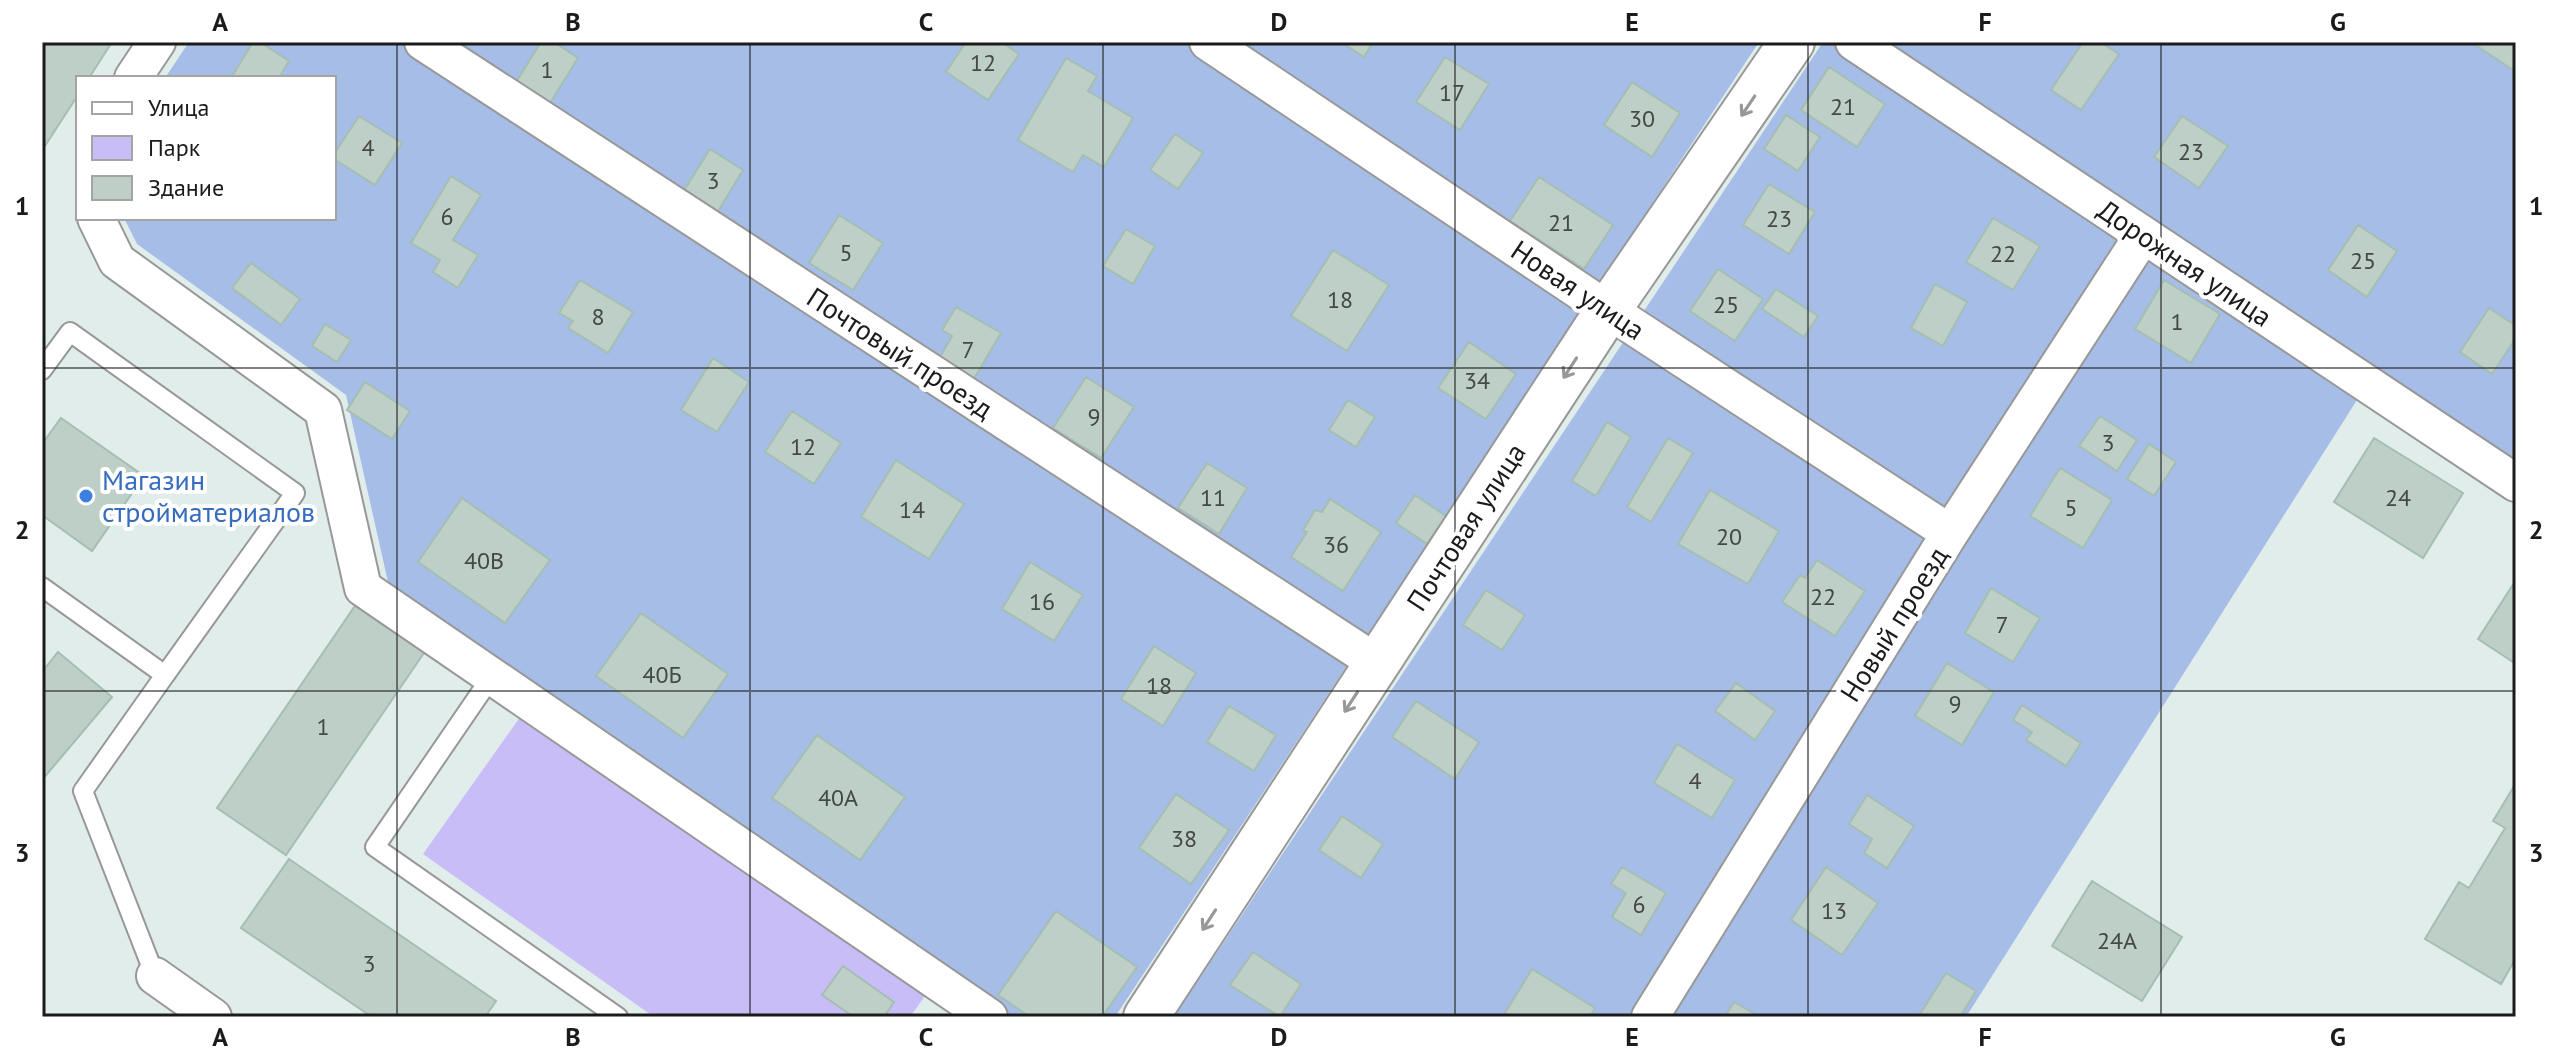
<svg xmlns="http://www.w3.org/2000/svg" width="2558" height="1059" viewBox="0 0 2558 1059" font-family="'PT Sans',sans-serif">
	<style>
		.grass { fill: #a6bee7 }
		.park { fill: #c9bdf8 }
		.building { fill: #becfc7; stroke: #a4beb2; stroke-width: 2 }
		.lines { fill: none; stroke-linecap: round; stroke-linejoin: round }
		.service-casing { stroke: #989898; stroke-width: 22 }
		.minor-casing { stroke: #989898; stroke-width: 40 }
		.tertiary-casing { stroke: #989898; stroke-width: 48 }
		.service { stroke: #fff; stroke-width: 18 }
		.minor { stroke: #fff; stroke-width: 36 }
		.tertiary { stroke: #fff; stroke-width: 44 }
		.oneway { stroke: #989898 }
		.grid { fill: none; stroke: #1b1b1b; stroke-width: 2; stroke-opacity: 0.55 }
		.shop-dot { fill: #3f7fe0; stroke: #fff; stroke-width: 3 }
		.labels { text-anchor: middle; stroke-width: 8; stroke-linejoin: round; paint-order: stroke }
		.number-label { font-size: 24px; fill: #444846 }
		.street-label { font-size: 28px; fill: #1b1b1b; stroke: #fff }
		.shop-label { font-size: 28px; fill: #366cbe; stroke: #fff; text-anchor: start }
		.neatline { fill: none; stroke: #1b1b1b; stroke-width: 3 }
		.grid-label { font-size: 26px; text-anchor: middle; font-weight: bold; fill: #1b1b1b }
	</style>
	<rect width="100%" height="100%" fill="#e1edea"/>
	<path class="grass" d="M189,42h1570l-644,975h-103l-624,-435 -42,-187 -209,-151 -13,-26h210v-140h-169z
		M1823,42h693v420l-140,-92 -410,647h-792z"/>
	<path class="park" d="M523,713l402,283 -15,21h-256l-231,-163z"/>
	<path class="building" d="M42,42h70l-23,36h-11v17l-35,54z
		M253,42h7l29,19 -10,17h-48z
		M541,42h13l24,16 -28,45 -34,-21z
		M966,42h35l18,12 -31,46 -42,-28z
		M1341,42h32l-9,15z
		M2083,42h17l19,12 -38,56 -30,-20z
		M2471,42h45v30z
		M1445,57l44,27 -29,46 -44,-28z
		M1066,58l31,18 -9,15 45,27 -29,49 -21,-12 -10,17 -55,-32z
		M1829,67l56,37 -28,43 -56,-37z
		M1632,82l48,31 -28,44 -48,-32z
		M1786,115l34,22 -22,34 -34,-22z
		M359,116l43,27 -27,42 -41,-26v-5z
		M2182,116l46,30 -29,42 -45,-31z
		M1175,134l28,19 -25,36 -28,-19z
		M710,149l33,21 -26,43 -34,-21z
		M451,176l30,19 -28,45 25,15 -20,33 -25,-16 7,-12 -29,-17z
		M1539,177l74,48 -29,44 -74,-48z
		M1769,184l46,28 -26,42 -46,-29z
		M839,215l44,28 -30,47 -44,-27z
		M1993,218l47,28 -27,44 -47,-28z
		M2358,225l39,26 -30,46 -39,-27z
		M1126,229l29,17 -22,38 -30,-18z
		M1333,250l56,35 -42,66 -56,-35z
		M251,263l49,36 -19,26 -49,-37z
		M1718,269l45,30 -28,42 -45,-30z
		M580,280l53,32 -25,41 -40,-25 5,-7 -14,-8z
		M2164,280l56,34 -29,49 -56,-34z
		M1935,284l32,18 -24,44 -32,-18z
		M1776,289l42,27 -14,21 -42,-28z
		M956,307l45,26 -30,51 -35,-20 16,-28 -10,-6z
		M2489,308l27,18v12l-24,36 -32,-22z
		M325,324l26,16 -14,22 -25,-16z
		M1469,342l47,32 -30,45 -48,-31z
		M713,358l36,24 -32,50 -36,-22z
		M1086,377l48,30 -33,51 -48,-30z
		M365,382l45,29 -18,28 -45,-29z
		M1348,400l27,17 -19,30 -27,-17z
		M792,411l49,32 -27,41 -49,-32z
		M2100,416l37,24 -20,31 -38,-25z
		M61,418l83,58 -52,75 -50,-36v-71z
		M1607,422l24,15 -35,59 -24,-15z
		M1668,438l25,15 -42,69 -24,-15z
		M2374,438l89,55 -40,65 -89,-56z
		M2149,444l27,18 -22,34 -27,-17z
		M896,460l68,44 -35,55 -68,-42z
		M1207,463l40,25 -28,46 -41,-26z
		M2060,468l52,32 -29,48 -53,-32z
		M1710,490l69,41 -31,53 -70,-40z
		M1415,495l31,21 -19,28 -31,-21z
		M462,498l88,62 -45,63 -87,-61z
		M1330,499l51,33 -38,59 -52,-34 16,-25 -4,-2 12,-20 7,2z
		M1817,560l48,31 -30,45 -53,-34 18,-27 5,3z
		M1030,562l53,33 -29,46 -52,-32z
		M2516,580v84l-38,-25z
		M1991,588l49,30 -27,44 -48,-29z
		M1486,590l39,25 -23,35 -39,-25z
		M359,600l69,47 -142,208 -69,-47z
		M641,613l87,61 -45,64 -87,-62z
		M1154,646l42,27 -33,53 -42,-27z
		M58,652l54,45 -70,83v-108z
		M1947,663l47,29 -32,53 -47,-29z
		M1736,683l39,28 -20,29 -40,-29z
		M1416,701l63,41 -24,37 -63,-42z
		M2022,705l59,38 -15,23 -40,-26 6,-8 -19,-12z
		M1229,706l47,29 -22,36 -47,-29z
		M817,735l88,62 -45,63 -88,-62z
		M1677,744l58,36 -23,38 -58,-35z
		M2516,783v175l-15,26 -76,-45 34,-57 10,6 36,-60 -12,-7z
		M1176,794l53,36 -38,54 -52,-36z
		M1867,795l47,31 -27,42 -23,-15 8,-14 -23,-15z
		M1342,816l41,28 -22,34 -42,-28z
		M289,859l207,142 -11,16h-113l-131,-89z
		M1622,867l44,26 -25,42 -29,-18 14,-24 -15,-9z
		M1826,867l52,36 -36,52 -51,-35z
		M2092,881l90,56 -40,64 -90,-55z
		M1056,911l81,56 -35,50h-72l-32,-22z
		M1253,952l48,32 -21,33 -50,-32z
		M843,966l51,36 -10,15h-30l-32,-22z
		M1532,969l63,39 -5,9h-78l-7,-4z
		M1946,973l30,18 -16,26h-35l-5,-3z
		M1734,1002l26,15h-35z"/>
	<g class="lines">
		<defs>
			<path id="service" d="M42,370l28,-38 225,161 -130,182
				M42,587l123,88 -82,116 72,185
				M492,676l-117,171 243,170"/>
			<path id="minor" d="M423,42l954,621
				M1208,42l400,268 342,223
				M1854,42l662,441
				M133,78l24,-36
				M96,218l21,43 206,149 40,178 626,429
				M155,976l58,41
				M1650,1017l300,-484 193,-298"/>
			<path id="tertiary" d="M1146,1017l462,-707 184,-268"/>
		</defs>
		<use href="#service" class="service-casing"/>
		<use href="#minor" class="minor-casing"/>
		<use href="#tertiary" class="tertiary-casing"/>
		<use href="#service" class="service"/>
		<use href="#minor" class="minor"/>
		<use href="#tertiary" class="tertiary"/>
	</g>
	<defs><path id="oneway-shaft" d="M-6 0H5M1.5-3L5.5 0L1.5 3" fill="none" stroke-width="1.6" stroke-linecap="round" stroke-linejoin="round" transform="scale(2)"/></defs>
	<g class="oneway">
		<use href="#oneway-shaft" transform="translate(1748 106) rotate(124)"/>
		<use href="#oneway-shaft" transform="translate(1570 368) rotate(123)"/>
		<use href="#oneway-shaft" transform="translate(1351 702) rotate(123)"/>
		<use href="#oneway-shaft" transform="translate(1209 920) rotate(123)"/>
	</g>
	<path class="grid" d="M397,42v975M750,42v975M1103,42v975M1455,42v975M1808,42v975M2161,42v975M42,368h2474M42,691h2474"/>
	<circle class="shop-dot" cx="86" cy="496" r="8"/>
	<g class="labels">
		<g class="number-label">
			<text x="983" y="71">12</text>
			<text x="547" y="78">1</text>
			<text x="1452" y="101">17</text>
			<text x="1843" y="115">21</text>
			<text x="1642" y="127">30</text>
			<text x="368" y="156">4</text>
			<text x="2191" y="160">23</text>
			<text x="713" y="189">3</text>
			<text x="447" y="225">6</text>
			<text x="1779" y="227">23</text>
			<text x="1561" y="231">21</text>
			<text x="846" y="261">5</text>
			<text x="2003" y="262">22</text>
			<text x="2363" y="269">25</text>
			<text x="1340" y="308">18</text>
			<text x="1726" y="313">25</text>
			<text x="598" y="325">8</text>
			<text x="2177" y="330">1</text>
			<text x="968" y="358">7</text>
			<text x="1477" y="389">34</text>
			<text x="1094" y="425">9</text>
			<text x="2108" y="451">3</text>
			<text x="803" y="455">12</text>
			<text x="1213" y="506">11</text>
			<text x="2398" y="506">24</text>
			<text x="2071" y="516">5</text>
			<text x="912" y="518">14</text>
			<text x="1729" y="545">20</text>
			<text x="1336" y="553">36</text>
			<text x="484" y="569">40В</text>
			<text x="1823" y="605">22</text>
			<text x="1042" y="610">16</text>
			<text x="2002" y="633">7</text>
			<text x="662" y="683">40Б</text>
			<text x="1159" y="694">18</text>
			<text x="1955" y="712">9</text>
			<text x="323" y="735">1</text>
			<text x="1695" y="789">4</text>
			<text x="838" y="806">40А</text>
			<text x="1184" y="847">38</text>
			<text x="1639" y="913">6</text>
			<text x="1834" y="919">13</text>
			<text x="2117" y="949">24А</text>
			<text x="369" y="972">3</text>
		</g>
		<g class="street-label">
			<text transform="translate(2185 263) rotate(34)" y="10">Дорожная улица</text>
			<text transform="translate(1578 290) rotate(34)" y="10">Новая улица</text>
			<text transform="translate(900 353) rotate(33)" y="10">Почтовый проезд</text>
			<text transform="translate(1466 527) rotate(-57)" y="10">Почтовая улица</text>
			<text transform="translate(1894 624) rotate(-58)" y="10">Новый проезд</text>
		</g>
		<g class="shop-label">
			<text x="102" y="490">Магазин<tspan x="102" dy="32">стройматериалов</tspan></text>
		</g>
	</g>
	<rect width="2558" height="1059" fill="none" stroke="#ffffff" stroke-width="88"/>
	<rect x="76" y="76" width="260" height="144" fill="#ffffff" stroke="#a4a4a4" stroke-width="2"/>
	<rect x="92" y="102" width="40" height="12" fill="#ffffff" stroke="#a4a4a4" stroke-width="2"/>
	<text x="148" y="116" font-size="24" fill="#1b1b1b">Улица</text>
	<rect x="92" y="136" width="40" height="24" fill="#c9bdf8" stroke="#a4a4a4" stroke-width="2"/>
	<text x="148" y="156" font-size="24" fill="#1b1b1b">Парк</text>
	<rect x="92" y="176" width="40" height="24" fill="#becfc7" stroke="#a4a4a4" stroke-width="2"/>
	<text x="148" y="196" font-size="24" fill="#1b1b1b">Здание</text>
	<rect x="44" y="44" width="2470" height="971" class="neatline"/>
	<g class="grid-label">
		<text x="220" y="31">A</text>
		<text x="573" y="31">B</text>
		<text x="926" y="31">C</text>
		<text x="1279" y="31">D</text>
		<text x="1632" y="31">E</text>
		<text x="1985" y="31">F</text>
		<text x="2338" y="31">G</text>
		<text x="22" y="215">1</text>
		<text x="2536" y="215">1</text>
		<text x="22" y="539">2</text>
		<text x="2536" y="539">2</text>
		<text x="22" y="862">3</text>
		<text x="2536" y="862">3</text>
		<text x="220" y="1046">A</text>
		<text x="573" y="1046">B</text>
		<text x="926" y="1046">C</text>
		<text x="1279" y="1046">D</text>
		<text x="1632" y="1046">E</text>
		<text x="1985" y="1046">F</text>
		<text x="2338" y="1046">G</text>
	</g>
</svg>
